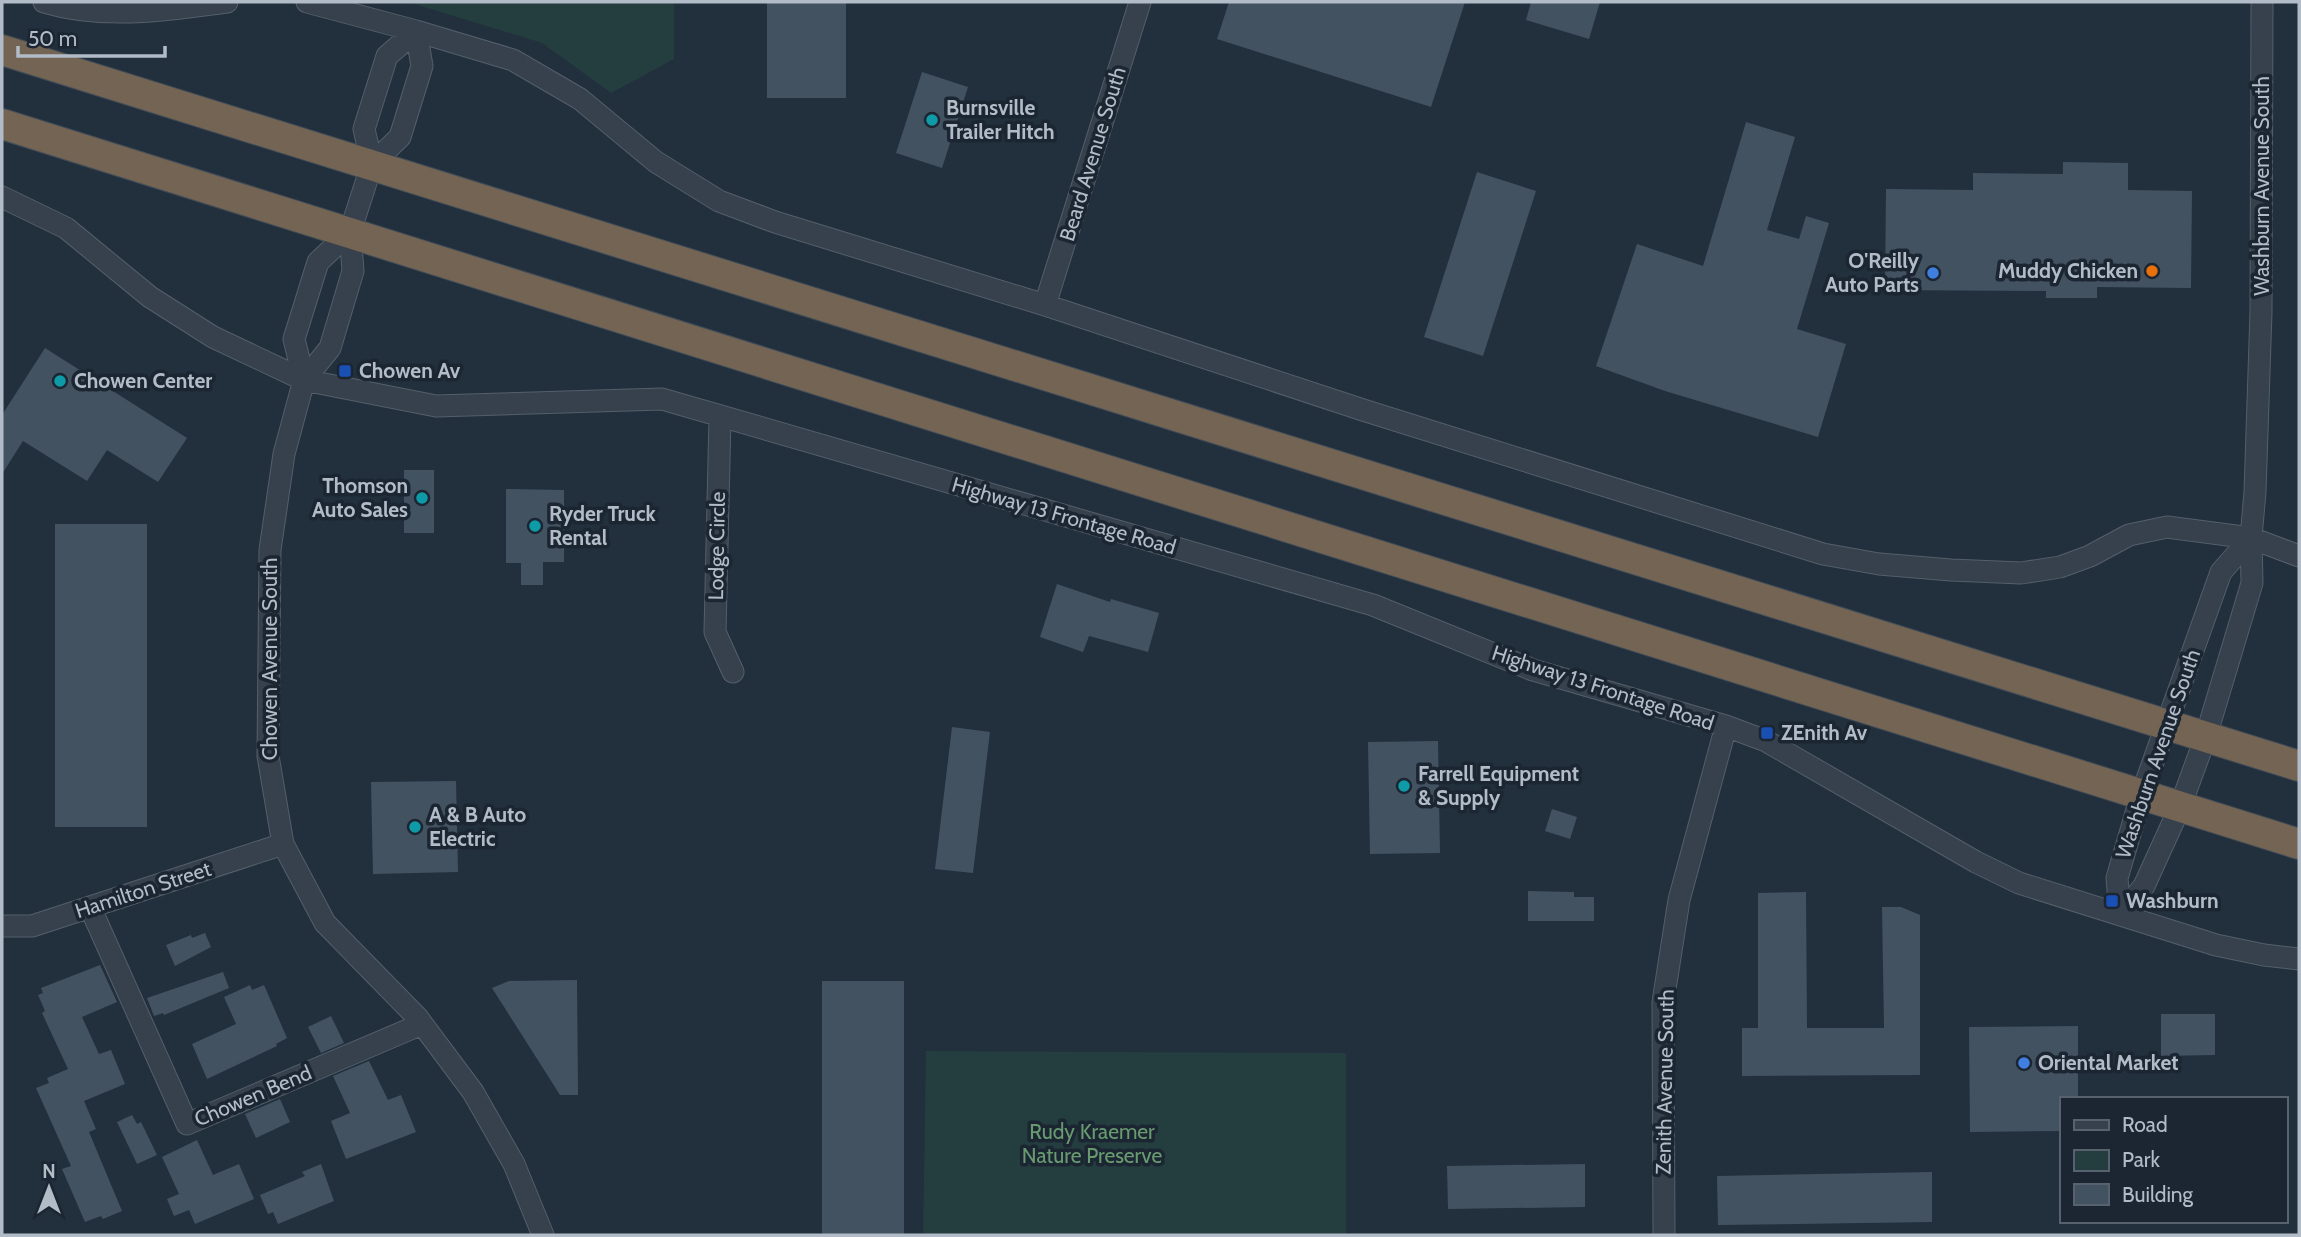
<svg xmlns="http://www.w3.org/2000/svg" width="2301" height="1237" viewBox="0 0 2301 1237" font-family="Cabin,sans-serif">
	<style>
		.green { fill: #243d3e }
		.building { fill: #435261 }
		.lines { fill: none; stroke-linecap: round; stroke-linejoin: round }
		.minor-casing { stroke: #545f6b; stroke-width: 23 }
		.highway-casing { stroke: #414c58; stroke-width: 32 }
		.minor { stroke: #36414d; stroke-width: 21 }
		.highway { stroke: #736453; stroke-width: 30 }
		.culture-dot { fill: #0f9aa8; stroke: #1b2632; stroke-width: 2.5 }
		.food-dot { fill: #e8710a; stroke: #1b2632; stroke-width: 2.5 }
		.shop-dot { fill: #3f7fe0; stroke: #1b2632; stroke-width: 2.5 }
		.transit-dot { fill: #1a4fb4; stroke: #1b2632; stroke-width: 2.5 }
		.labels { text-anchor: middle; stroke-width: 7; stroke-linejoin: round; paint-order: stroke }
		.poi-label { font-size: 21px; font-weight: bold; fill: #b2bcc8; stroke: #1b2632; text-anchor: start }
		.street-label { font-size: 21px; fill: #b2bcc8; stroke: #1b2632 }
		.park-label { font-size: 21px; fill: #689a70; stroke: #1b2632 }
	</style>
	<rect width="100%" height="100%" fill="#22303d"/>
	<path class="green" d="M408,2h266v57l-63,34 -69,-50z
		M926,1051l420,2v182h-423z"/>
	<path class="building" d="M767,2h79v96h-79z
		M1229,2h236l-34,105 -214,-68z
		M1531,2h69l-11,37 -63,-19z
		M922,72l46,15 -26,81 -46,-15z
		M1746,122l49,15 -28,93 32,9 7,-23 23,7 -32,106 49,15 -28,93 -153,-46 -69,-25 41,-122 66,22z
		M2063,162l65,1v27l64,1 -1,97 -94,-1v11h-51v-7l-161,-1 1,-101 87,1v-17l90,1z
		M1477,172l59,19 -53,165 -59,-19z
		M45,348l142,90 -29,44 -51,-32 -20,31 -64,-40 -21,33v-59z
		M404,470h30v63h-30z
		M506,489l58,1v72h-21v23h-22v-22h-15z
		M55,524h92v303h-92z
		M1057,584l53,18 1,-3 48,14 -11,39 -59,-16 -6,16 -43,-15z
		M952,727l38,5 -17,141 -38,-4z
		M1438,741l2,112 -70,1 -2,-112z
		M456,781l2,91 -85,2 -2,-92z
		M1552,809l25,8 -7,22 -25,-8z
		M1528,891l46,1v5h20v24h-66z
		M1806,892l1,136h77l-2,-121h19l19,8v160l-178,1v-48h16v-135z
		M205,933l6,14 -36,19 -9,-21 25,-10 1,3z
		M100,965l17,37 -35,15 17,37 12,-4 14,34 -41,17 12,28 -7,3 33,79 -19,8 -2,-3 -16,6 -23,-53 9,-3 -35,-78 13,-5 -2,-5 21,-9 -26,-56 3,-2 -7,-16 5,-2 -2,-5z
		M223,972l6,16 -65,27 -1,-2 -9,3 -7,-18z
		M577,980l1,115h-18l-68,-107 17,-7z
		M822,981h82v254h-82z
		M250,985l2,5 12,-5 23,53 -11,6 1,2 -70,33 -15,-35 44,-20 -12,-27z
		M2161,1014h54v41l-54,1z
		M331,1016l13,27 -23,10 -13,-26z
		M2078,1026v73h-17v32l-91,1 -1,-105z
		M369,1061l19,39 13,-5 15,37 -70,27 -15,-38 19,-8 -17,-37z
		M280,1099l10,23 -34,16 -11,-24z
		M132,1115l5,9 4,-2 16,33 -20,9 -20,-42z
		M197,1140l16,35 26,-11 15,35 -59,25 -6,-14 -15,6 -7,-17 12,-5 -17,-37z
		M321,1164l13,37 -56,23 -5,-12 -5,2 -8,-19 45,-19 -3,-4z
		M1585,1164v43l-137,2 -1,-43z
		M1932,1172v50l-214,3 -1,-49z"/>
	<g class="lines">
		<defs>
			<path id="minor" d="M44,2c59,18 123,8 183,0
				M307,2l109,29 97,29 67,39 76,63 63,39 56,21 270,83 318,105 460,144 56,10 72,6 70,3 39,-6 30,-11 39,-21 38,-8 84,11 48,18
				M416,31l6,35 -22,71 -28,27 -22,68 3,39 -23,77 -26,32 -20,74 -14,96 -2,206 15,88 42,79 92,94 56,75 41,72 29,71
				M372,164l-8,-35 23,-73 29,-25
				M2,197l64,31 84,69 63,40 91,43 132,26 226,-7 711,206 160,65 193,56 40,15 210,121 43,21 197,62 48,10 35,4
				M1045,305l95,-303
				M304,380l-10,-41 24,-77 32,-30
				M720,417l-5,215 18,40
				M90,907l97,217 235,-100
				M2120,915l24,-29 36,-79 26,-71 46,-153 -1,-45 4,-46 6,-180 1,-310
				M2120,915l-3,-37 24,-82 80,-224 30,-34
				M2,926h30l251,-82
				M1664,1235l-1,-233 16,-102 47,-174"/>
			<path id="highway" d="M2,50l2297,716
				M2,124l2297,720"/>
		</defs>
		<use href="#minor" class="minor-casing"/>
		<use href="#highway" class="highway-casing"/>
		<use href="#minor" class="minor"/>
		<use href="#highway" class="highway"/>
	</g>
	<g class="culture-dot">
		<circle cx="932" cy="120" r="7"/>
		<circle cx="60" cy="381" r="7"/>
		<circle cx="422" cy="498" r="7"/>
		<circle cx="535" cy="526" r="7"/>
		<circle cx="1404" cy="786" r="7"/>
		<circle cx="415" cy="827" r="7"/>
	</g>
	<circle class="food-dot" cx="2152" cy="271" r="7"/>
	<g class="shop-dot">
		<circle cx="1933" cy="273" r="7"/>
		<circle cx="2024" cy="1063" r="7"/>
	</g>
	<g class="transit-dot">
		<rect x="338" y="364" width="14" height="14" rx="3.5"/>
		<rect x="1760" y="726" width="14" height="14" rx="3.5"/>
		<rect x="2105" y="894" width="14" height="14" rx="3.5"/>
	</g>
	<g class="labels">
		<g class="poi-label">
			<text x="946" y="115">Burnsville<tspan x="946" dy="24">Trailer Hitch</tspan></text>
			<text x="1919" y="268" text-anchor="end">O'Reilly<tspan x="1919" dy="24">Auto Parts</tspan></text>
			<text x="2138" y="278" text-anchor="end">Muddy Chicken</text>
			<text x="359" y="378">Chowen Av</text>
			<text x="74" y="388">Chowen Center</text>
			<text x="408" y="493" text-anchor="end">Thomson<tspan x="408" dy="24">Auto Sales</tspan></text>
			<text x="549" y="521">Ryder Truck<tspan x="549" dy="24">Rental</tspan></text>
			<text x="1781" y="740">ZEnith Av</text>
			<text x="1418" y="781">Farrell Equipment<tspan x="1418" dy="24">&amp; Supply</tspan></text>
			<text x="429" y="822">A &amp; B Auto<tspan x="429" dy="24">Electric</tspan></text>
			<text x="2126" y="908">Washburn</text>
			<text x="2038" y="1070">Oriental Market</text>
		</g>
		<g class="street-label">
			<text transform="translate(1093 154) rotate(-73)" y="7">Beard Avenue South</text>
			<text transform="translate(2262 186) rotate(-90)" y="7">Washburn Avenue South</text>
			<text transform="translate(1064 516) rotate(16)" y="7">Highway 13 Frontage Road</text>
			<text transform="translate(717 546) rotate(-89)" y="7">Lodge Circle</text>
			<text transform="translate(270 659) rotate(-90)" y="7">Chowen Avenue South</text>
			<text transform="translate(1603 688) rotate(18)" y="7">Highway 13 Frontage Road</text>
			<text transform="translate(2158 754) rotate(-71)" y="7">Washburn Avenue South</text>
			<text transform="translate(143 890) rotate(-18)" y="7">Hamilton Street</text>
			<text transform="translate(1665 1082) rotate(-89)" y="7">Zenith Avenue South</text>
			<text transform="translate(253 1096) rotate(-23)" y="7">Chowen Bend</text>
		</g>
		<g class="park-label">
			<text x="1092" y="1139">Rudy Kraemer<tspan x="1092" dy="24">Nature Preserve</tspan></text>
		</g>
	</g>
	<rect width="2301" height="1237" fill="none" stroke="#b2bcc8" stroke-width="7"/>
	<rect x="2060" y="1097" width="228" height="126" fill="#1b2632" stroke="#57626e" stroke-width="2"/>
	<rect x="2074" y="1120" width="35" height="10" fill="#36414d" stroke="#57626e" stroke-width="2"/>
	<text x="2122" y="1132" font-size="21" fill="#b2bcc8">Road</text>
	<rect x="2074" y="1150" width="35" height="21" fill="#243d3e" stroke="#57626e" stroke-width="2"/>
	<text x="2122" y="1167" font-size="21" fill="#b2bcc8">Park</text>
	<rect x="2074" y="1184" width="35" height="21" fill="#435261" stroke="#57626e" stroke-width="2"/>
	<text x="2122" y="1202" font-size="21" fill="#b2bcc8">Building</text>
	<g transform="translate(49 1188)" stroke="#1b2632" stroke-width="5" paint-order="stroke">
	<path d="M0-5L12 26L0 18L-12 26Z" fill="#b2bcc8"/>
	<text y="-10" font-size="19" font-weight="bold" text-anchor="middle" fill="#b2bcc8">N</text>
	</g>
	<path d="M18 46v10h147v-10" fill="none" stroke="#b2bcc8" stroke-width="3.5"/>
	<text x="28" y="46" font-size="21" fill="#b2bcc8" stroke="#1b2632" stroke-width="5" paint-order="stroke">50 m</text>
</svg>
